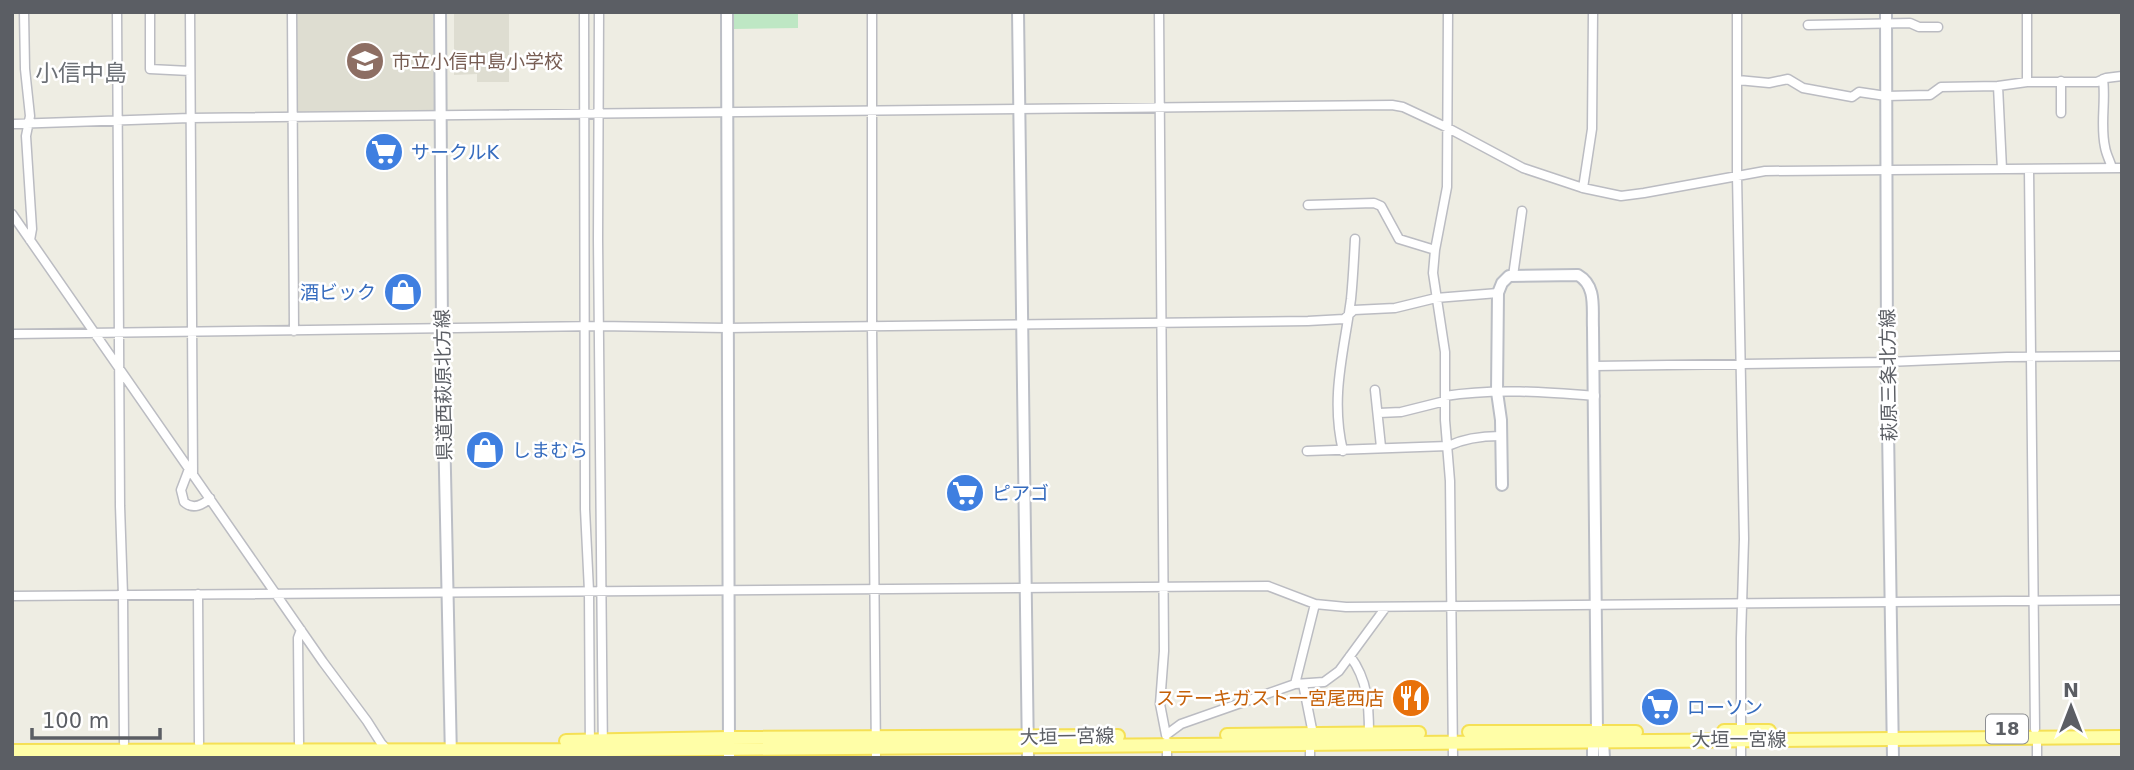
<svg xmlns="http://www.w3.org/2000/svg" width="2134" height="770" viewBox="0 0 2134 770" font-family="'DejaVu Sans','Noto Sans JP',sans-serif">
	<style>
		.education { fill: #deddd1 }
		.green { fill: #bee7c4 }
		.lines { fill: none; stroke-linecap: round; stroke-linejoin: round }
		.street-casing { stroke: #bbbcc2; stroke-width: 11 }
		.secondary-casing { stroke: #bbbec5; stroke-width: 14 }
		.primary-casing { stroke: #f5e055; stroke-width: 16 }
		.street { stroke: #fff; stroke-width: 8 }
		.secondary { stroke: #fff; stroke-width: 10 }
		.primary { stroke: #fffea7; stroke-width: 12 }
		.labels { text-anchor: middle; stroke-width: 5; stroke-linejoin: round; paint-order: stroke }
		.shield { fill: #fff; stroke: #8c8e92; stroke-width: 2 }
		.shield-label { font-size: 18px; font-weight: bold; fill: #5b5e64 }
		.education-label { font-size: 19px; fill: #785e54; stroke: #fff; text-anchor: start }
		.shop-label { font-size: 19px; fill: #366cbe; stroke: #fff; text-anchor: start }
		.street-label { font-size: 19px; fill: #5b5e64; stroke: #fff }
		.food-label { font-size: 19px; fill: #c56008; stroke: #fff; text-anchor: end }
		.quarter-label { font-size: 23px; fill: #6c7076; stroke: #fff }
	</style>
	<rect width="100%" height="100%" fill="#eeede3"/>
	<path class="education" d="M296,12h137l1,98 -138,2z
		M454,12h55v70h-32v-8l-23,1z"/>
	<path class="green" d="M732,12h66v16l-65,1z"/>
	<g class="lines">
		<defs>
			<path id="street" d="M24,12l1,57 5,47 -4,20 6,93 -2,11
				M117,12l3,494 3,89 1,148
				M150,12v57l40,2
				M190,12l3,463
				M292,12l2,319
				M584,12l1,497 4,82 1,167
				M599,12l-1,227 5,519
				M872,12v314l4,432
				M1159,12l5,639 -4,53 6,31 15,-11 114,-40 29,-2 15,-11 47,-64
				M1448,12l-1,175 -12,63 -2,23 12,79v68l5,61 3,277
				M1737,12v163l7,364 -3,99v120
				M1808,25l102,-2 9,4h19
				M2103,79c3,23 -3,46 2,68 1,7 5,14 7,21
				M1738,80l31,3 19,-4 15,9 49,9 7,-5 27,4 44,-1 11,-8 57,-1
				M2061,81v32
				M2027,82v-70
				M12,124l178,-6 1202,-13 11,2 45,21 75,40 60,20 38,8 23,-3 121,-22 357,-3
				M2002,169l-4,-83 29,-4h70l9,-4 16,-2
				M2029,169l6,560
				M1583,188l9,-59 1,-117
				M1308,205l66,-2 7,3 18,33 36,11
				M12,214l311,448 44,59 14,22 14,15
				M1513,276l9,-65
				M12,334l586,-8 129,2 581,-7 36,-2 10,-9 41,-2 41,-10 62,-5
				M1594,366l293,-4 120,-5 115,-1
				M1375,390l6,57
				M1445,396c49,-8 100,-4 150,0
				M1379,413l22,-1 44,-11
				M1307,451l141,-5c17,-8 33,-10 52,-10
				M1343,451c-13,-54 1,-99 8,-152 2,-20 3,-40 4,-60
				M189,469l-8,21 3,12c9,8 19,3 26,-4
				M198,594l1,149
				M12,596l1256,-10 47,18 31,3 776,-7
				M1350,656c18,24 19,50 19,78
				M1295,684l20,-80
				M1303,684l10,50 -3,9v15
				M2037,737v21
				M1167,742v16
				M299,743l-1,-105 3,-8"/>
			<path id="secondary" d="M440,12l2,317 9,429
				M727,12l2,746
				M1018,12l10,746
				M1886,12l1,350 6,396
				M1502,485l-1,-65 -4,-28 1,-99 4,-10 7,-7 69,-1c19,11 14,33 15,53l4,404 -4,9v17
				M1601,737l2,4 1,17"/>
			<path id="primary" d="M1724,731h45
				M1469,732h167
				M1227,735l192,-2
				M566,741l163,-3 389,-2
				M12,751l591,-1 1519,-13"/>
		</defs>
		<use href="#street" class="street-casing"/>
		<use href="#secondary" class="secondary-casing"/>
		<use href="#primary" class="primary-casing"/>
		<use href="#street" class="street"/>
		<use href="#secondary" class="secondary"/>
		<use href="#primary" class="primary"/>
	</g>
	<defs>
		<symbol id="school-disc" viewBox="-11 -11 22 22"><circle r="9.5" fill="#8d6e63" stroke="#fff"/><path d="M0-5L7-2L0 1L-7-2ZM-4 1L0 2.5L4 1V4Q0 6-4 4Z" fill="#fff"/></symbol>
		<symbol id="supermarket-disc" viewBox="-11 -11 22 22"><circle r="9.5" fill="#3f7fe0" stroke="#fff"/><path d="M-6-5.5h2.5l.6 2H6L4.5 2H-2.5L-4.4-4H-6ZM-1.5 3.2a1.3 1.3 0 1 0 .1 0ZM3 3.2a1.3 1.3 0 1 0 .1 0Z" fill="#fff"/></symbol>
		<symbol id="shop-disc" viewBox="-11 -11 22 22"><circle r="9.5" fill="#3f7fe0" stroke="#fff"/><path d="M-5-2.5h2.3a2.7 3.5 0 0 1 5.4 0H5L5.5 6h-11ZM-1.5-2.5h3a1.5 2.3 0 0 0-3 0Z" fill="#fff"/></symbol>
		<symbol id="restaurant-disc" viewBox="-11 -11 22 22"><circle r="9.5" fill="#e8710a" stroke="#fff"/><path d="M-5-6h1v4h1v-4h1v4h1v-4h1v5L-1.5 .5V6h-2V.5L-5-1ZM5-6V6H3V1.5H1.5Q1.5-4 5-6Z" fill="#fff"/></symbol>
	</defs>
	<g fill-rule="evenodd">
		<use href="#school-disc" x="343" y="39" width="44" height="44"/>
		<use href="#supermarket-disc" x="362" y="130" width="44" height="44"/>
		<use href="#shop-disc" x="381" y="270" width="44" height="44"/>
		<use href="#shop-disc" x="463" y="428" width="44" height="44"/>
		<use href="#supermarket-disc" x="943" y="471" width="44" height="44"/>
		<use href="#restaurant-disc" x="1389" y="676" width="44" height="44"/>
		<use href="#supermarket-disc" x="1638" y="685" width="44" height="44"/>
	</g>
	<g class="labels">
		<rect class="shield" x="1986" y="714.5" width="42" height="29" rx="5"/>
		<g class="shield-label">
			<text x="2007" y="735">18</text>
		</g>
		<g class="education-label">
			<text x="392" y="68">市立小信中島小学校</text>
		</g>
		<g class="shop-label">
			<text x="411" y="159">サークルK</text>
			<text x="376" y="299" text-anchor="end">酒ビック</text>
			<text x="512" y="457">しまむら</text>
			<text x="992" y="500">ピアゴ</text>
			<text x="1687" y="714">ローソン</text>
		</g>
		<g class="street-label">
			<text transform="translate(1888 375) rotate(-91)" y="7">萩原三条北方線</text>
			<text transform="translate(443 385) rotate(-91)" y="7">県道西萩原北方線</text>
			<text transform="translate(1067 736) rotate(-1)" y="7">大垣一宮線</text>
			<text x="1739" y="746">大垣一宮線</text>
		</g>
		<g class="food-label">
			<text x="1384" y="705">ステーキガスト一宮尾西店</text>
		</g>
		<g class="quarter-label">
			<text x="81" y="81">小信中島</text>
		</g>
	</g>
	<rect width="2134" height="770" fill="none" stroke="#5b5e64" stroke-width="28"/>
	<g transform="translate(2071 707)" stroke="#ffffff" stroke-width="5" paint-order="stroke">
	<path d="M0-5L12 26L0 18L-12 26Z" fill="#5b5e64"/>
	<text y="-10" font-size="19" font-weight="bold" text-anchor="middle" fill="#5b5e64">N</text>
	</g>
	<path d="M32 728v10h128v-10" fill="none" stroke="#5b5e64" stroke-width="3.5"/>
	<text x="42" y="728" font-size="21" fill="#5b5e64" stroke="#ffffff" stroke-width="5" paint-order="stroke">100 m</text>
</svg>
